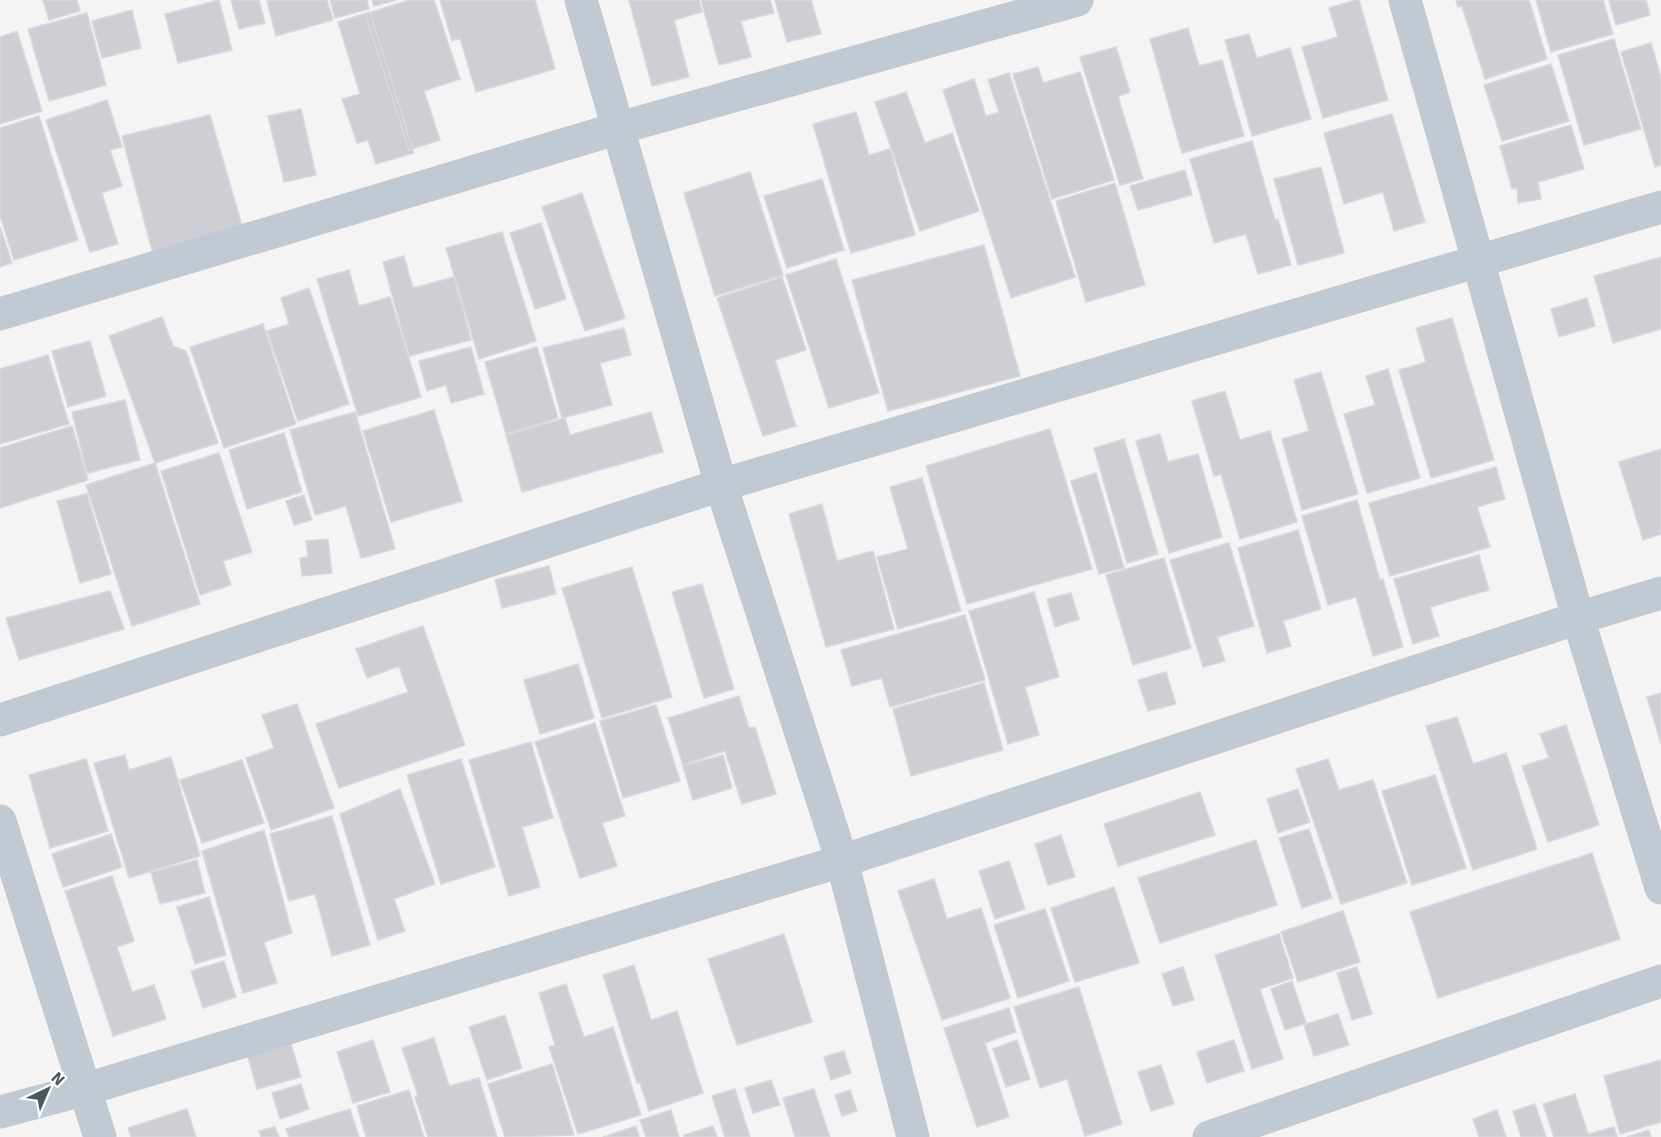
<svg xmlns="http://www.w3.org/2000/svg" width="1661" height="1137" viewBox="0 0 1661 1137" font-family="Signika,sans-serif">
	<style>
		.building { fill: #cdcfd5; stroke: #d7d9de; stroke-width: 1.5 }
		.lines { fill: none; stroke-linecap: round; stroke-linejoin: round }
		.minor { stroke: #c1cad2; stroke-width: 33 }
	</style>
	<rect width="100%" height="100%" fill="#f5f3f3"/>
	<path class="building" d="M43,0h34l3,11 -31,9z
		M219,0l13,50 -54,13 -13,-49z
		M231,0h28l6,23 -26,6z
		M272,0h55l6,20 -57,16 -9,-35z
		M330,0h37l2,9 -34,9z
		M372,0h24l-22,6z
		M410,0h24l26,79 -36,12 16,49 -31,10 -44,-136z
		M440,0h95l20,69 -79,23 -16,-54 -8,3z
		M629,0h70l3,12 -28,8 15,57 -37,9z
		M701,0h69l4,13 -33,8 10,36 -32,8z
		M775,0h36l10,34 -34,8z
		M1356,0h3l29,100 -65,18 -21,-71 36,-10 -9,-29z
		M1456,0h73l18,59 -62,20 -23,-73 -4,1z
		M1536,0h67l10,34 -62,18z
		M1609,0h37l4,15 -34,10z
		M132,10l9,38 -39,10 -10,-37z
		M370,12l44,141 -38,11 -8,-24 -11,3 -15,-44 18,-5 -22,-72z
		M87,13l19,72 -57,16 -21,-72z
		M1188,28l11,38 23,-6 22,76 -62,17 -32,-114z
		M17,31l25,80 -42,13v-87z
		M1249,34l8,24 33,-10 21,71 -59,17 -27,-96z
		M1614,39l27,90 -57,16 -26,-90z
		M1651,43l10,35v87l-6,2 -34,-115z
		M1116,47l14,45 -12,4 25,83 -23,6 -40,-128z
		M1551,64l18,57 -67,20 -18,-56z
		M1038,67l5,16 37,-11 34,108 -62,19 -39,-125z
		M1009,73l66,204 -64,21 -68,-208 31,-11 12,37 13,-4 -11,-32z
		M906,92l19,51 27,-10 27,78 -59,20 -45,-129z
		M107,100l15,47 -12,3 12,36 -20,7 16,51 -28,8 -44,-132z
		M301,109l15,66 -32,7 -16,-66z
		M856,112l13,43 21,-6 25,86 -64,18 -38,-129z
		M1392,114l33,108 -31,9 -11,-39 -39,12 -20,-71z
		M210,115l35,121 -90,26 -33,-126z
		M39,116l39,124 -64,20 -14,-44v-88z
		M1571,125l13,44 -46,13 3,17 -23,4 -1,-15 -5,1 -12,-43z
		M1252,141l23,79 3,-1 13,46 -33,9 -12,-40 -32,9 -24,-84z
		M1321,167l23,86 -46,12 -24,-86z
		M1185,170l7,25 -54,15 -8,-24z
		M750,172l33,103 -68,21 -31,-103z
		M822,179l22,71 -57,18 -23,-72z
		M1115,183l30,102 -59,17 -30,-101z
		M582,193l43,125 -40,13 -43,-124z
		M541,223l25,76 -31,10 -25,-76z
		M0,227l12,36 -12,4z
		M502,232l34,109 -57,18 -33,-111z
		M984,245l36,131 -132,35 -36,-131z
		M404,256l9,32 41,-11 17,63 -62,16 -26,-94z
		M1661,257v72l-48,14 -19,-67z
		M836,259l43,134 -50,15 -43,-133z
		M349,270l10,36 31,-9 31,100 -63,19 -41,-137z
		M782,277l24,73 -31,10 21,66 -33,10 -46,-138z
		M309,288l40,116 -51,17 -31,-90 22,-7 -8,-26z
		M1587,298l8,28 -36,11 -8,-28z
		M162,317l11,29 13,5 32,92 -63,20 -46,-127z
		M1452,318l42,142 -63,18 -32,-108 27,-8 -10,-34z
		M263,324l33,100 -72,24 -34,-101z
		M624,328l7,27 -31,8 12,42 -50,13 -19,-70z
		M90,341l16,55 -38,11 -16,-56z
		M471,347l13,47 -33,9 -5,-18 -19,6 -8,-30z
		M537,347l21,71 -52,16 -21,-72z
		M48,355l21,69 -69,20v-75z
		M1388,369l32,109 -53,15 -23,-79 31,-9 -9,-29z
		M1321,372l37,122 -56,16 -20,-71 27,-8 -15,-51z
		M1225,391l15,49 30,-9 27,91 -57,17 -19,-65 -7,2 -22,-75z
		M125,400l15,60 -53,13 -15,-61z
		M434,410l28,91 -71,21 -28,-91z
		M355,412l40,137 -34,9 -15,-52 -31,9 -25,-85z
		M651,412l12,40 -141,40 -16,-57 59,-17 5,17z
		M72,426l16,54 -88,28v-60z
		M1050,429l42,140 -125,35 -41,-138z
		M284,433l18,59 -55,17 -18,-59z
		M1160,434l8,28 30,-8 24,83 -53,16 -33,-112z
		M1124,439l34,115 -31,9 -33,-115z
		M1661,449v85l-18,6 -24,-78z
		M219,453l33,99 -29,9 8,24 -31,10 -39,-124z
		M155,463l45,141 -68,22 -46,-141z
		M1496,467l9,32 -28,8 13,40 -100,29 -21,-73z
		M1096,473l28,95 -25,6 -28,-93z
		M922,478l39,133 -63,18 -21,-72 31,-8 -18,-62z
		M87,494l24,80 -31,9 -23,-82z
		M304,495l8,25 -18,5 -8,-24z
		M1357,500l23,80 3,-1 20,68 -30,9 -17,-59 -28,8 -26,-89z
		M822,504l15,57 36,-10 21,78 -68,18 -37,-133z
		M1298,530l23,79 -38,12 8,25 -24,7 -29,-105z
		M328,539l4,34 -30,3 -2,-18 8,-1 -2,-16z
		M1229,543l25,83 -37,11 8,24 -22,6 -33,-107z
		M1479,555l10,35 -59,17 9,29 -26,8 -19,-65z
		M1164,558l27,90 -58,17 -27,-90z
		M549,566l7,28 -54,14 -7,-28z
		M632,567l40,130 -70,21 -40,-130z
		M702,584l32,105 -30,9 -32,-106z
		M110,591l14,38 -105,31 -13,-42z
		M1034,592l25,85 -34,10 14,48 -31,9 -39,-133z
		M1071,593l8,26 -24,8 -8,-28z
		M965,615l20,65 -95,27 -8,-29 -30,8 -11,-36z
		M423,626l42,119 -126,43 -23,-64 92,-32 -9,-26 -32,12 -11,-29z
		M578,664l16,54 -54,16 -16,-54z
		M1166,672l10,32 -28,7 -10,-31z
		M984,683l19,67 -92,26 -18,-67z
		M1661,693v51l-14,-47z
		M739,696l10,32 6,-1 21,67 -34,10 -17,-53 -42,14 -15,-47z
		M297,704l37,104 -63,22 -25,-72 28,-10 -12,-33z
		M656,705l24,76 -57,17 -23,-77z
		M1457,717l16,47 33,-11 31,96 -64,21 -47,-144z
		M595,723l30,93 -23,7 15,43 -37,12 -45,-136z
		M1566,725l33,100 -51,17 -26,-76 27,-8 -9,-24z
		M531,742l22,76 -31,9 18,60 -31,9 -40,-136z
		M125,755l4,15 42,-13 29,99 -71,22 -35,-115z
		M723,755l9,33 -39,12 -10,-34z
		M86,759l22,72 -58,17 -21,-73z
		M461,759l34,108 -54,17 -34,-109z
		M1328,759l11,31 34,-10 34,103 -66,21 -45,-135z
		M242,760l22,63 -62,20 -22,-63z
		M1435,775l31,93 -54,17 -30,-94z
		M400,789l35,95 -41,15 11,32 -27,9 -38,-126z
		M1298,789l12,33 -32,11 -11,-34z
		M1200,792l15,43 -97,31 -14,-42z
		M332,816l38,129 -38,11 -17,-62 -26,7 -19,-67z
		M1309,829l23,69 -30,10 -23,-70z
		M264,830l28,103 -28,9 13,41 -34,10 -41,-142z
		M111,834l11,33 -59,20 -11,-33z
		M1061,835l14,42 -27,8 -13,-41z
		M1256,840l21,65 -117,38 -22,-65z
		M1592,853l28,86 -182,59 -28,-86z
		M197,860l8,33 -45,11 -9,-32z
		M1009,861l16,48 -30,10 -16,-48z
		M112,876l22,65 -17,6 15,45 22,-7 12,34 -53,17 -48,-145z
		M934,879l13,40 34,-11 29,90 -68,22 -44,-129z
		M1114,887l25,76 -64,19 -24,-74z
		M209,897l17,58 -31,9 -18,-57z
		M1045,909l24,72 -51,17 -24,-73z
		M1343,911l17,51 -62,20 -17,-50z
		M784,934l28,88 -75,23 -29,-86z
		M1279,934l14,44 -33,11 23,70 -31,10 -37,-114z
		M224,961l12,36 -33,11 -12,-37z
		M634,965l17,55 26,-9 26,82 -54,18 -9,-28h-3l-34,-108z
		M1183,967l11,33 -21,6 -11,-32z
		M1357,967l15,47 -20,6 -15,-47z
		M1292,981l14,42 -21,7 -14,-41z
		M566,984l18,53 29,-10 28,88 -63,19 -29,-87 6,-2 -16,-52z
		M1079,987l43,137 -37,12 -18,-57 -27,9 -26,-81z
		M1009,1008l7,24 -31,11 24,74 -32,10 -33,-99z
		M1338,1014l11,31 -35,11 -10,-31z
		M505,1015l17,53 -35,12 -18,-53z
		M289,1037l12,40 -44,12 -11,-39z
		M434,1038l15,48 30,-8 18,59h-69l-13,-40 3,-1 -16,-48z
		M373,1040l17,52 -37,11 -16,-51z
		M1017,1040l13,39 -24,8 -13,-38z
		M1234,1040l10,31 -37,12 -10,-31z
		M844,1051l7,22 -20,7 -7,-23z
		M1661,1060v62l-41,12 -16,-58z
		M552,1064l22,71 -69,2 -17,-53z
		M1161,1065l13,39 -23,7 -13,-39z
		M771,1080l9,25 -27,8 -8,-25z
		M301,1084l8,25 -29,10 -8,-26z
		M735,1089l15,48h-25l-13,-41z
		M814,1089l16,48h-35l-12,-39z
		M409,1090l15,47h-58l-9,-31z
		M850,1090l7,21 -15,5 -7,-21z
		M1575,1094l13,40 26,-7 3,10h-63l-11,-33z
		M1535,1104l11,33h-25l-8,-26z
		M187,1109l9,28h-65l-3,-9z
		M350,1109l9,28h-70l-3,-8z
		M671,1110l8,27h-33l-6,-17z
		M1497,1110l9,27h-27l-6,-18z
		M636,1126l3,11h-36z
		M713,1126l4,11h-33v-2z
		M275,1127l4,10h-18l-2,-6z
		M1649,1130l2,7h-24z"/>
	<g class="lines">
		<path class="minor" d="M581,0l140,485 121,376 71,276
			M1405,0l173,618 83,270
			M0,314l619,-186 458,-128
			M0,720l721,-235 940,-278
			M0,821l100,316
			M0,1112l86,-23 756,-228 736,-243 83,-25
			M1209,1137l452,-156"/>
	</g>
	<g transform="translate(48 1089) rotate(44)" stroke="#ffffff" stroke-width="4.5" paint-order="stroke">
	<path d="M0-4.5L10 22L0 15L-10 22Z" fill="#4a5661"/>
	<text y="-9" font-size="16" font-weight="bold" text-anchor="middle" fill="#4a5661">N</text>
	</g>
</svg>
